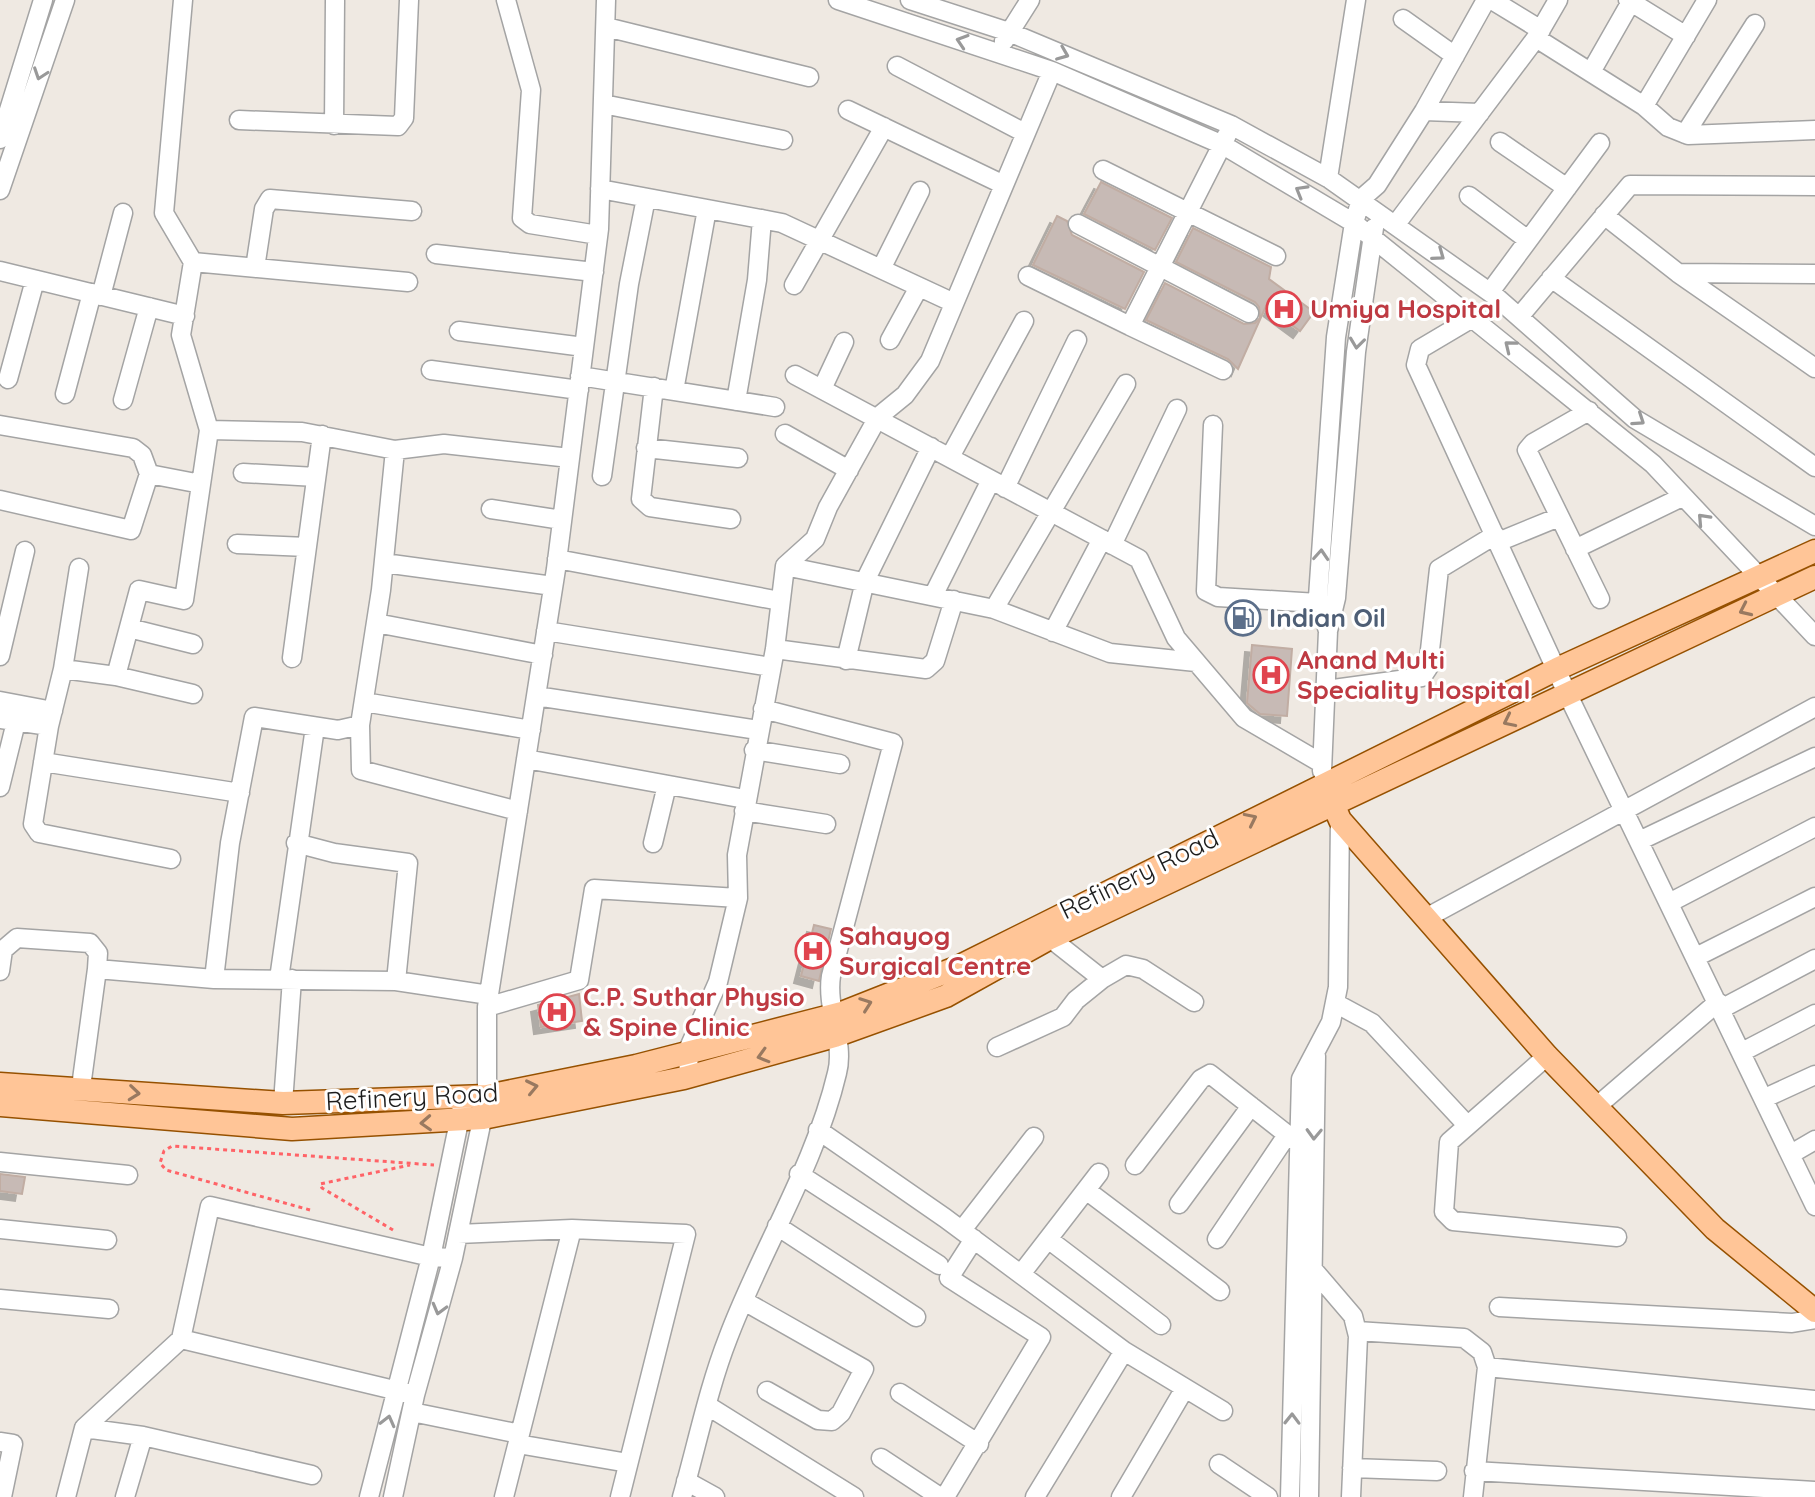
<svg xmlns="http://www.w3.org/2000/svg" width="1815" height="1497" viewBox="0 0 1815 1497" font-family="Quicksand,sans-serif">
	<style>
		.building { fill: #c7bab5; stroke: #c1ada3; stroke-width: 2; filter: url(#shadow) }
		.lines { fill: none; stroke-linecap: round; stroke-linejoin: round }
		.minor-casing { stroke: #a4a4a4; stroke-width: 21 }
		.major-casing { stroke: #965100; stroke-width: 25 }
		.path { stroke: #ff6367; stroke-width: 3; stroke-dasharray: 4 4; stroke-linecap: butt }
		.minor { stroke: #fff; stroke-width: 18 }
		.major { stroke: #ffc597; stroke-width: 22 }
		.oneway { stroke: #999 }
		.oneway2 { stroke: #997960 }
		.labels { text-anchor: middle; stroke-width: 6; stroke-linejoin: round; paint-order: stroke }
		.health-label { font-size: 26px; font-weight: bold; fill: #be3a42; stroke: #fff; text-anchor: start }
		.service-label { font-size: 26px; font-weight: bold; fill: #4e5e75; stroke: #fff; text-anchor: start }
		.street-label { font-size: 26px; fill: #1d1d1d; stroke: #fff }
	</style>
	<defs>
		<filter id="shadow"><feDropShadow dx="-7" dy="7" stdDeviation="0" flood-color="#0004"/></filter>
	</defs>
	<rect width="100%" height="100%" fill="#efe9e2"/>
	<path class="building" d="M1101,182l71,36 -17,32 -71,-36z
		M1057,216l10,5 5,14 72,37 -19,37 -92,-44z
		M1193,228l78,39 -2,12 45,33 -14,19 -34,-25 -28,63 -10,-10 -82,-39 19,-37 79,41 11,-1 5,-5 -1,-11 -4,-5 -79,-40z
		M1252,645l40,4 -5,67 -27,-2 -13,-11z
		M814,925l17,4 -12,52 -18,-5z
		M579,994l3,27 -41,6 -3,-22z
		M0,1174l25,3 -3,17 -22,-3z"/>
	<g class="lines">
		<defs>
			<path id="minor" d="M183,0l-19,213 29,49 -12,73 28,95 93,2 93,18 -14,140 -21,135 -22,5 -84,-13 -24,126 -16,136
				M506,0l25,90 -9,128 8,6 68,11
				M838,0l214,71 171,74 131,78 299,241 162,172
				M910,0l99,32 222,93 97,53 167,118 140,123 180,107
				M1492,0l49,30
				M1558,0l-22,38 108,68 63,-106
				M1628,0l58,36
				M1403,19l52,37
				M606,27l203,50
				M1004,41l26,-41
				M897,66l128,67
				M1591,72l41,-72
				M603,104l180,36
				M1644,106l24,21 20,8 127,-5
				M848,110l154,74
				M1424,111l56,2
				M239,120l159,6 6,-8 5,-118
				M334,125l1,-125
				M1685,134l70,-110
				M0,139l43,-139
				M1500,142l67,46
				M1103,170l173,86
				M1328,178l28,-178
				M600,189l182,34 172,80
				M0,190l65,-190
				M1469,196l59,44
				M1604,215l74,58 137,95
				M1078,224l171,89
				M1396,224l140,-186
				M436,254l158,18
				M193,262l215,20
				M255,268l9,-59 6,-10 142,12
				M881,269l39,-78
				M0,271l185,45
				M1678,273l137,1
				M1028,276l102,50 97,-191
				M1551,278l264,189
				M794,285l90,-158
				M1490,292l110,-149
				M101,296l22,-83
				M1474,317l-54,32 -4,16 151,328 248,513
				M1519,317l111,-132 185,1
				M1130,326l93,44
				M459,331l125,16
				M890,340l29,-53
				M431,370l148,20
				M795,375l344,184 37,79 68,80 77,45
				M580,376l195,31
				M8,379l27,-99
				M654,387l-13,112 9,8 81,12
				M822,389l22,-47
				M674,391l33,-182
				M65,394l27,-101
				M123,400l26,-93
				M736,401l21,-121 5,-61
				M1589,411l-56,32 -6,7 73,149
				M0,425l133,23 9,7 7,19
				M1213,425l-7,166 12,6 100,6
				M785,434l64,36
				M646,448l92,10
				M395,450l49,-6 126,14
				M950,457l74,-136
				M243,473l73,4
				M602,476l27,-192 17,-86
				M1005,488l72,-148
				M0,500l131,30 18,-56 52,10
				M491,509l71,11
				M1498,542l61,-25
				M237,544l70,3
				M1112,545l65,-136
				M1575,549l107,-52
				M557,559l223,42
				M384,563l169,23
				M785,566l209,43 116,44 86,9
				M933,596l58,-116
				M994,609l132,-225
				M376,623l167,32
				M129,628l64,16
				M546,631l225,36
				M1328,631l-10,-34 18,-260 18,-114 7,-24 16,-14 47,-74 62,-111
				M1053,632l49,-93
				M775,649l151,20 9,-8 19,-61
				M0,656l25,-105
				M292,658l30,-223
				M846,660l19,-79 66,-134
				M63,669l16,-101
				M116,676l77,18
				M1326,690l96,-13 6,-9 11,-99 56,-34
				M536,696l222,34
				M0,701l53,10
				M364,702l167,28
				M0,719l49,7
				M360,725l1,45 157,41
				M754,750l86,14
				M526,759l219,40
				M43,762l197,31
				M1322,771l6,-140 8,-33 20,-246 18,-124
				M0,787l16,-65
				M744,811l82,13
				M1639,841l176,-84
				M653,843l14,-58
				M171,859l-132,-26 -6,-9 16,-98 14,-57 53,7 23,-86 45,10 25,-170
				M1669,903l146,-76
				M1426,918l389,-211
				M1050,938l52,41 24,-14 17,4 51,33
				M1696,957l119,-60
				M0,971l3,-21 14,-12 73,5 8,10 -1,16
				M279,979l36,-252
				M396,981l93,14
				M1335,1003l37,20 95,102
				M487,1007l92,-27 15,-91 144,9
				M1721,1009l94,-50
				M997,1047l66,-30 13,-17 26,-21
				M1742,1052l73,-38
				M1547,1056l-98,86 -5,70 9,9 164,16
				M689,1077l-1,-27 30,-68 20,-84 -1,-43 38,-206 10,-83 30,-27 13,-32 50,-90 27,-22 25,-34 122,-290
				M81,1087l16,-118 117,10 182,2 12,-118 -74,-10 -38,-10
				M1765,1098l50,-23
				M283,1103l9,-124
				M1596,1107l122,-105
				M818,1130l127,88 179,133 99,60
				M1791,1154l24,-14
				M0,1162l128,13
				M1135,1165l66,-86 9,-5 88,69
				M799,1174l140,91
				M1086,1190l134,101
				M1179,1204l72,-98
				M777,1226l139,91
				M0,1229l107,11
				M572,1229l114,5 -66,263
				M962,1230l72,-93
				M458,1234l114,-5 -68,268
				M1048,1239l113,86
				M1217,1239l70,-104
				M1311,1267l42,49 5,20 -7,161
				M1021,1274l78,-101
				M0,1299l109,10
				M744,1301l120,68 -23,44 -9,8 -14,-1 -51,-29
				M1499,1307l293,16 23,-4
				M1357,1331l107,7 18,14 5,15 -14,130
				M1487,1367l328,33
				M900,1393l79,51
				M415,1395l-234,-56 29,-133 221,51 22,1
				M708,1406l146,91
				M412,1412l108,22
				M84,1428l97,-89
				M143,1436l169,39
				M0,1442l13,2 -11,53
				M518,1444l110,19
				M881,1458l59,39
				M1219,1464l49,33
				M1352,1468l85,3
				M1474,1471l341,20
				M686,1481l29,16
				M66,1497l18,-69 59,8 -18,61
				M369,1497l62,-240 31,-150
				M393,1497l22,-102 38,-137 34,-162v-89l69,-438 43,-340 7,-229
				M682,1497c15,-52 26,-108 46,-159 33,-88 87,-172 109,-265 8,-30 -11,-65 -6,-97l62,-233 -130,-34
				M945,1497l96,-160 -92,-59 25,-39
				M1035,1497l89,-146
				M1121,1497l64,-109
				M1290,1497l11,-418 30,-57 7,-35 2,-167
				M1309,1497l7,-441"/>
			<path id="major" d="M1328,792l12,28 207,236 168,173 100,82
				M0,1084l283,19 204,-7 149,-30 206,-53 114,-45 601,-299 258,-118
				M0,1105l292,24 191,-11 201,-40 151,-42 111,-40 104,-58 765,-361"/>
		</defs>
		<use href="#minor" class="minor-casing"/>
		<use href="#major" class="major-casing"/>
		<path class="path" d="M310,1210l-144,-40 -6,-7 4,-12 8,-5 262,19
			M393,1230l-71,-42 -2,-4 90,-19"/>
		<use href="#minor" class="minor"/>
		<use href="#major" class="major"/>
	</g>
	<defs><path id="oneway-chevron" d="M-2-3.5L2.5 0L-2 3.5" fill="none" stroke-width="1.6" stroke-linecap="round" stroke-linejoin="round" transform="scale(2)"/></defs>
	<g class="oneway">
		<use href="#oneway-chevron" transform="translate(962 41) rotate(-162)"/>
		<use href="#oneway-chevron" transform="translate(1063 54) rotate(22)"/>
		<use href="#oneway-chevron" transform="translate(40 74) rotate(109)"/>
		<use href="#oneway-chevron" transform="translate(1301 191) rotate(-150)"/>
		<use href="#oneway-chevron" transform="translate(1439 255) rotate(36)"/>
		<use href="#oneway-chevron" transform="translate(1357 343) rotate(97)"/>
		<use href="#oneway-chevron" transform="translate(1510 346) rotate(-141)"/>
		<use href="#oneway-chevron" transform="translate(1639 420) rotate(34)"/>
		<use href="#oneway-chevron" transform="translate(1703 519) rotate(-133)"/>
		<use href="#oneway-chevron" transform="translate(1321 555) rotate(-86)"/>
		<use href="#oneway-chevron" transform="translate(1314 1134) rotate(92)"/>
		<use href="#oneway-chevron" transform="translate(439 1309) rotate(105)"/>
		<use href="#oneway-chevron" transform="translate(1292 1419) rotate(-89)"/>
		<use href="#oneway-chevron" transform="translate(388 1421) rotate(-76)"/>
	</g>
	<g class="oneway2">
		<use href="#oneway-chevron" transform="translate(1745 610) rotate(155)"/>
		<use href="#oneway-chevron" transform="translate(1509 721) rotate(154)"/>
		<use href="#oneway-chevron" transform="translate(1251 819) rotate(-26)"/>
		<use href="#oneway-chevron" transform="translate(866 1004) rotate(-20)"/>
		<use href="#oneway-chevron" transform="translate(763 1056) rotate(164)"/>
		<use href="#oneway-chevron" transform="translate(532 1087) rotate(-12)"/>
		<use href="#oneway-chevron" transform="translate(134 1093) rotate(6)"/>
		<use href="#oneway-chevron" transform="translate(426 1123) rotate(177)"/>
	</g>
	<defs>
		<symbol id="hospital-ring" viewBox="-11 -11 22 22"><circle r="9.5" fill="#fff" stroke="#e0444e" stroke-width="1.5"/><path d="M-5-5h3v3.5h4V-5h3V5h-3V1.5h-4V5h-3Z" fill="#e0444e"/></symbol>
		<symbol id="fuel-ring" viewBox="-11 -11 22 22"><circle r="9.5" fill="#fff" stroke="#5c6f8a" stroke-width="1.5"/><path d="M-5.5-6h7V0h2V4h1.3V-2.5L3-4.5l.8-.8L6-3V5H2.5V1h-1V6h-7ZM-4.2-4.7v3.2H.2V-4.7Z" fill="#5c6f8a"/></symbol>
	</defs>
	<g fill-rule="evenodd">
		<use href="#hospital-ring" x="1264" y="289" width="40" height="40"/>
		<use href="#fuel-ring" x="1223" y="598" width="40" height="40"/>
		<use href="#hospital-ring" x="1251" y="655" width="40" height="40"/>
		<use href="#hospital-ring" x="793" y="931" width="40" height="40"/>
		<use href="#hospital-ring" x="537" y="992" width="40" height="40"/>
	</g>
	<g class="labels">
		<g class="health-label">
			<text x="1310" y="318">Umiya Hospital</text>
			<text x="1297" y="669">Anand Multi<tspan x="1297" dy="30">Speciality Hospital</tspan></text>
			<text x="839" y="945">Sahayog<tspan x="839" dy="30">Surgical Centre</tspan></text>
			<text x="583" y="1006">C.P. Suthar Physio<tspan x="583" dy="30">&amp; Spine Clinic</tspan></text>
		</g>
		<g class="service-label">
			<text x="1269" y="627">Indian Oil</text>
		</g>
		<g class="street-label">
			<text transform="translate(1139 874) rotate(-26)" y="9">Refinery Road</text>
			<text transform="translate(412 1097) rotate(-3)" y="9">Refinery Road</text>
		</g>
	</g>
</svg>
